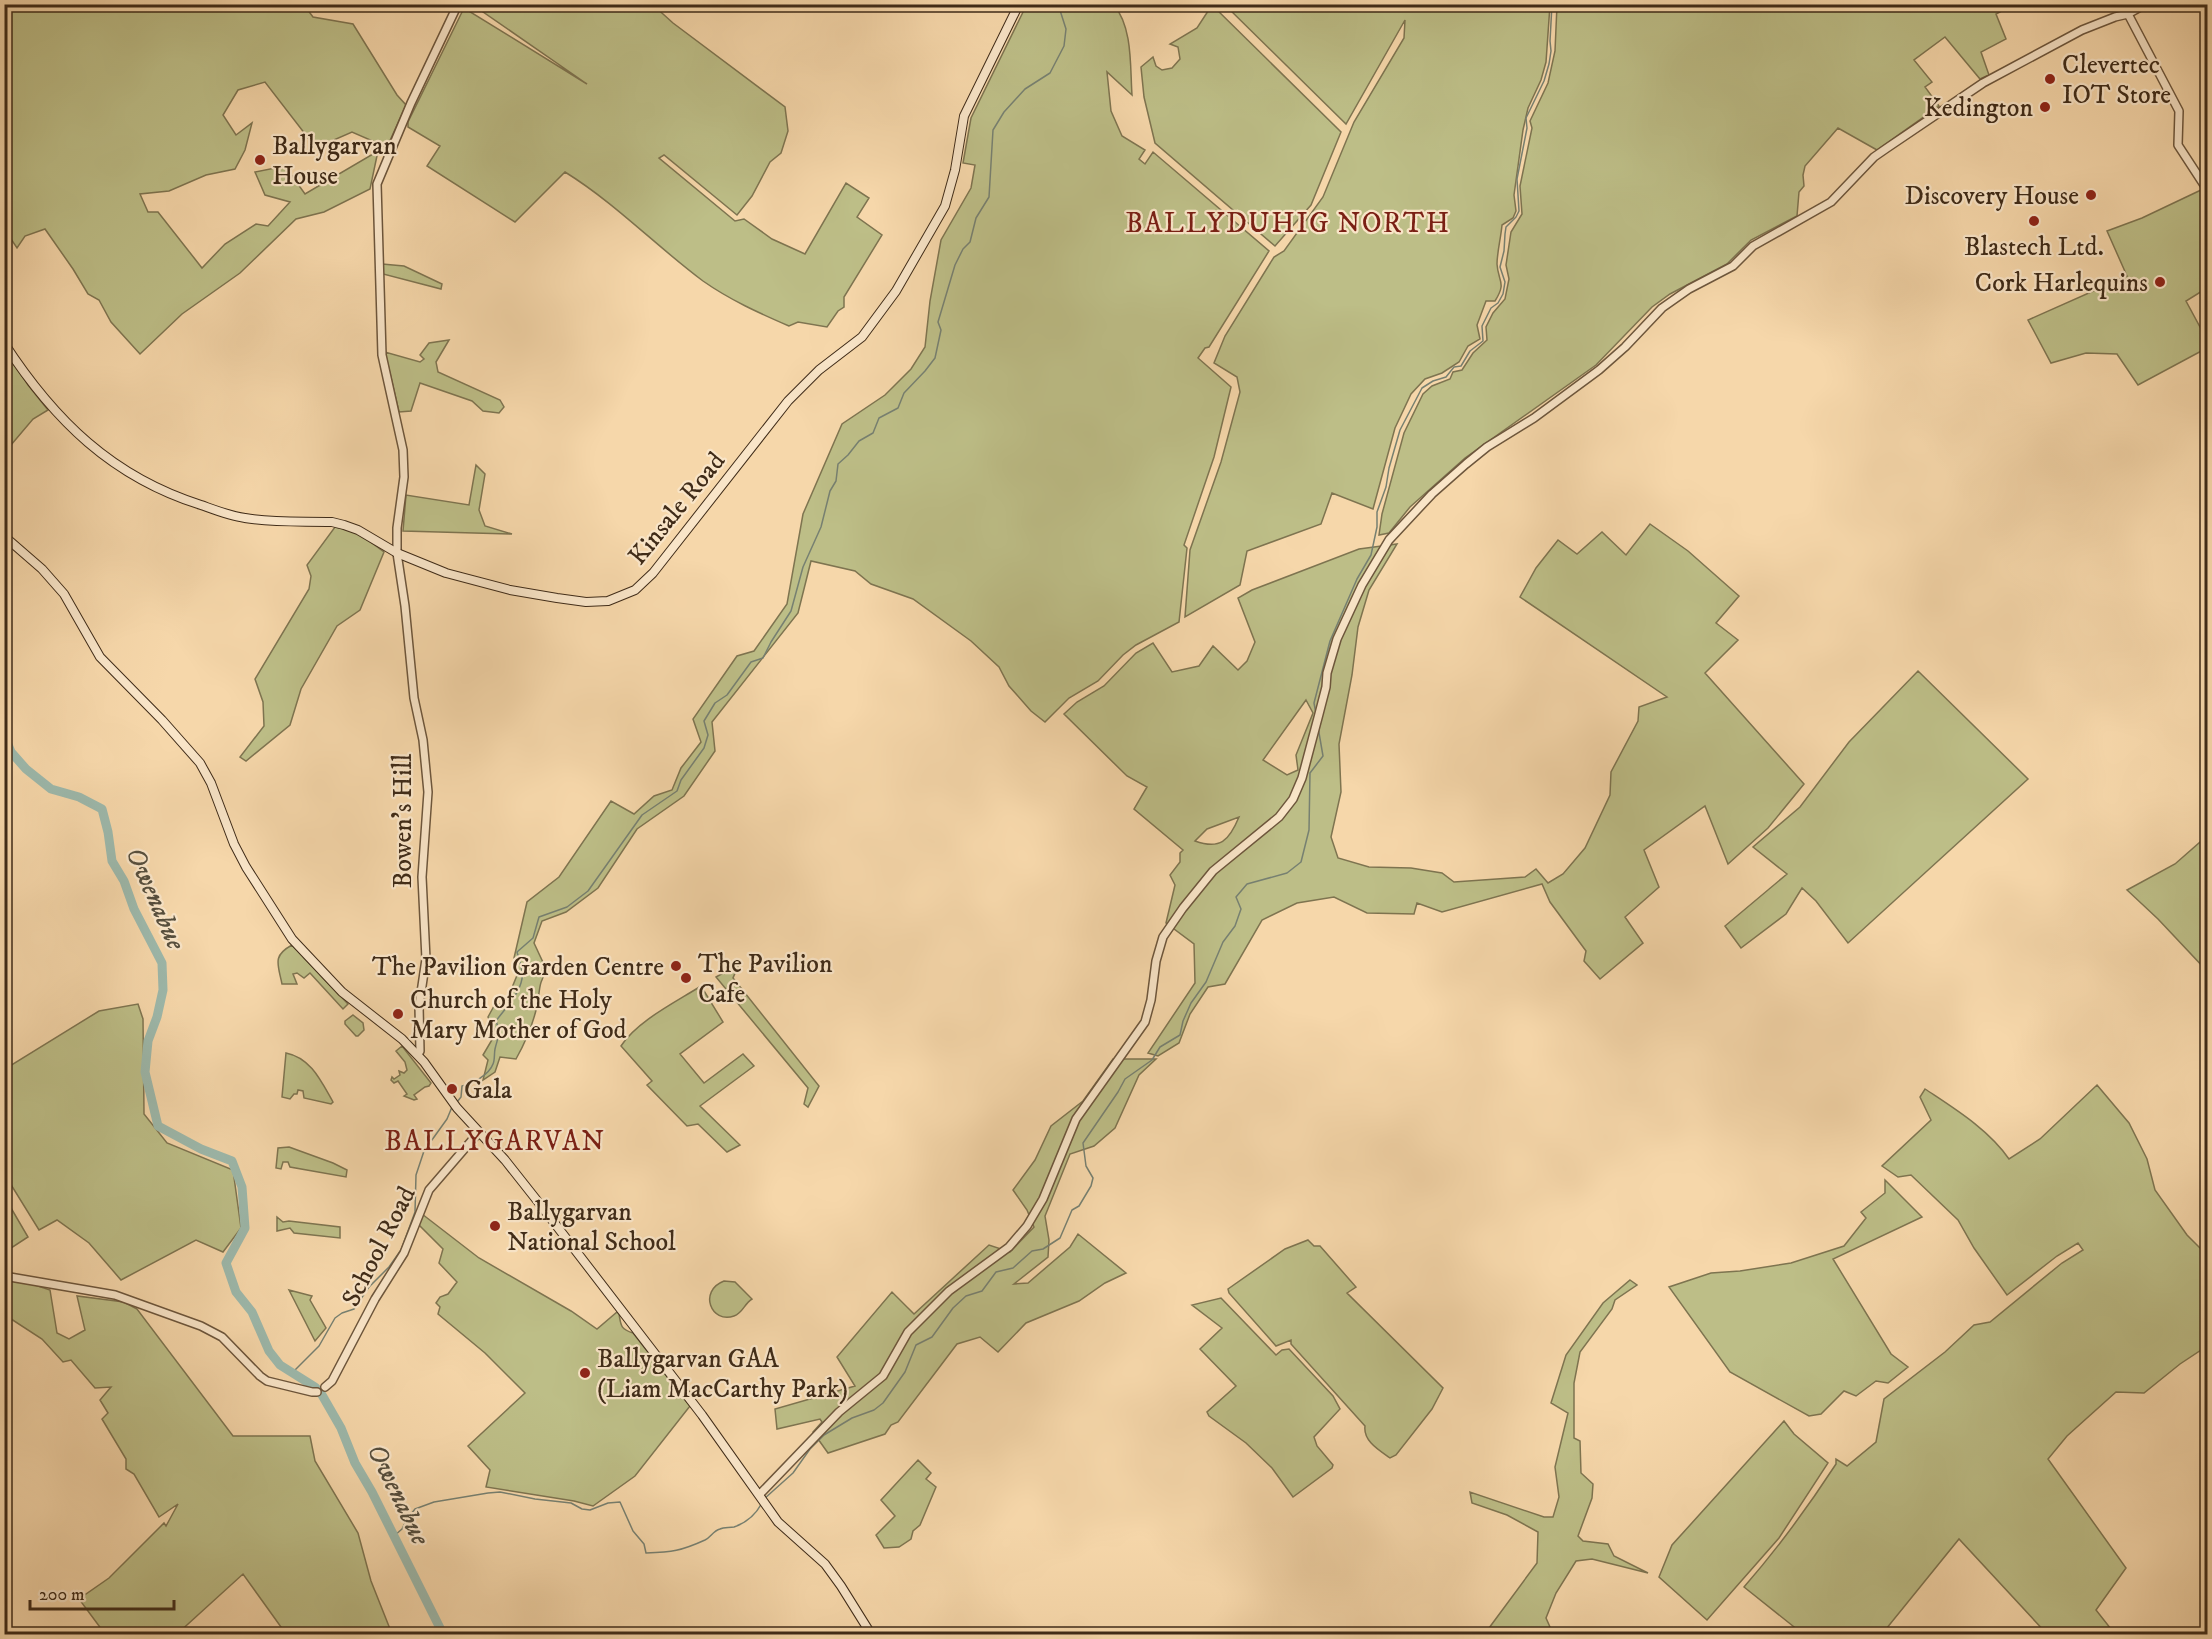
<svg xmlns="http://www.w3.org/2000/svg" width="2212" height="1639" viewBox="0 0 2212 1639" font-family="'IM FELL DW Pica',serif">
	<style>
		.green { fill: #bdbe87; stroke: #7e7450; stroke-width: 1.5; fill-rule: evenodd }
		.lines { fill: none; stroke-linecap: round; stroke-linejoin: round }
		.stream { stroke: #778071; stroke-width: 1.5 }
		.river { stroke: #9db9ac; stroke-width: 9 }
		.tertiary-casing { stroke: #6d563c; stroke-width: 10 }
		.secondary-casing { stroke: #3f2b18; stroke-width: 10 }
		.tertiary { stroke: #f9e5c8; stroke-width: 7 }
		.secondary { stroke: #f9e5c8; stroke-width: 8 }
		.poi-dot { fill: #8f2418; stroke: #f9e5c8; stroke-width: 2 }
		.labels { text-anchor: middle; stroke-width: 4.5; stroke-linejoin: round; paint-order: stroke }
		.poi-label { font-size: 26px; fill: #3f2b18; stroke: #f9e5c8; text-anchor: start }
		.street-label { font-size: 26px; fill: #3f2b18; stroke: #f9e5c8 }
		.water-label { font-size: 27px; font-style: italic; fill: #564e3d; stroke: #f9e5c8 }
		.quarter-label { font-size: 28px; letter-spacing: 1.5px; fill: #7a1f14; stroke: #f9e5c8 }
	</style>
	<rect width="100%" height="100%" fill="#f6d7aa"/>
	<filter id="stains"><feTurbulence type="fractalNoise" baseFrequency=".00333" numOctaves="4"/><feColorMatrix values="0 0 0 0 .2 0 0 0 0 .09 0 0 0 0 .02 0 0 0 .5 -.17"/></filter>
	<radialGradient id="worn" r=".72"><stop offset=".6" stop-color="#630" stop-opacity="0"/><stop offset="1" stop-color="#630" stop-opacity=".3"/></radialGradient>
	<path class="green" d="M1027,4l87,1c19,23 16,62 18,90l-25,-23 4,39 11,25 23,14 -6,9 6,5 8,-12 116,99 -60,96 -4,1 -7,10 33,29 -17,70 -30,88 3,3 -8,74 -43,23 -13,10 -25,26 -29,17 -24,24 -14,-11 -22,-25 -10,-19 -28,-26 -58,-42 -42,-15 -16,-13 -44,-10 -13,52 -86,109 3,29 -31,45 -47,33 -39,59 -32,24 -24,9 -8,22 13,28c-9,11 -7,22 -10,35 -4,18 -12,37 -21,53l-16,-2 -5,15 -12,8 5,-20 -5,-5 13,-22 -8,-16 6,-11 12,-4 12,-29 -4,-15 13,-56 32,-25 52,-76 23,13 20,-18 18,-6 9,-22 20,-26 -8,-23 44,-63 17,-5 33,-47 16,-90 39,-90 43,-29 26,-26 14,-22 5,-46 11,-61 30,-52 4,-23 -12,-2 8,-45z
		M4,5h300l9,12 40,7 44,71 9,10 -18,40 -4,1 -32,-14 -25,11h-15l-47,-61 -27,8 -15,25 13,20 16,-12 -7,27 -10,19 -29,6 -37,16 -29,3 8,18h10l44,56 23,-24 31,-20 12,2 22,-24 -25,-7 -10,-23 30,-6 20,28 73,-43 -8,38 -46,23 -28,7 -56,54 -58,41 -42,40 -29,-32 -12,-22 -11,-6 -15,-25 -28,-40 -20,7 -8,12 -12,-18z
		M473,5h180l20,18 112,84 3,24 -7,22 -11,9 -18,34 -15,19 -73,-60 -5,3 76,63 9,-2 28,20 33,15 41,-71 23,15 -12,19 25,18 -38,62v10l-6,4 -11,16 -29,-5 -9,4c-30,-13 -59,-26 -86,-45 -47,-35 -88,-78 -138,-109l-50,50 -88,-56 13,-20 -32,-19v-5l56,-114 123,76z
		M1212,5l129,127 -30,73 -36,41 -120,-103 -11,-46 -3,-30 12,-10 3,9 6,4 10,-2 8,-9 -2,-12 -8,-3 27,-16z
		M1225,5h325l-4,57 -5,18 -13,28 -5,22 -9,65 2,16 -3,7 -11,7c-1,12 -5,28 -5,39 1,18 10,18 -2,37h-9l-9,24 3,14 -12,7 -9,16 -17,11 -17,6 -14,15 -16,34 -22,81 -41,-16 -11,31 -74,27 -7,34 -55,32 5,-67 31,-88 19,-70 -3,-15 -23,-14 11,-27 49,-79 10,-6 39,-54 31,-75 50,-84 1,-18 -59,104z
		M1557,5h456l-17,9 10,25 -25,13 8,23 -9,4 -35,-42 -31,23 18,22 -7,5 14,19 -62,44 -39,-22 -33,38 -2,9 1,11 -5,6 -2,24 -46,24 -24,24 -57,30 -18,13 -56,58 -131,93 -55,49 -21,26 -10,2 3,-21 22,-81 19,-39 9,-8 18,-7 3,-7 9,-2 11,-17 14,-13 -1,-13 7,-14 12,-14 4,-20 -3,-14 5,-33 11,-18 -2,-28 12,-58 -2,-7 18,-38 7,-32z
		M2201,190l6,7v91l-21,13 21,39v8l-69,37 -21,-31 -31,-1 -35,10 -23,-43 99,-44 -20,-45 35,-13z
		M382,264l22,2 38,18 -1,5 -58,-15z
		M449,340l-13,22 2,10 62,28 4,7 -5,6 -16,-2 -11,-10 -52,-18 -9,28 -12,1 -14,-60 35,10 4,-3 -4,-4 9,-12z
		M4,347l24,38 20,25 -15,9 -22,26 -6,-4z
		M476,465l9,9 -6,36 6,16 27,8 -109,-3 3,-36 63,10z
		M1650,524l38,27 51,45 -23,27 22,17 -33,33 99,111 -36,44 -40,36 -23,-58 -61,44 15,37 -34,30 18,26 -43,36 -16,-18 2,-10 -36,-49 -8,-18 -100,28 -25,-9 -3,11 -47,-1 -33,-16 -37,6 -35,17 -37,64 -17,3 -18,27 -11,29 -21,13 -10,-3 47,-70 -1,-39 -28,-21 9,-38 -5,-10 10,-13v-9l3,-3 -49,-41 13,-22 -20,-11 -63,-62 13,-12 27,-16 32,-33 17,-10 19,29 27,-6 14,-20 25,24 9,-9 8,-19 -17,-44 14,-8 107,-41 38,-5 -28,46 -11,37 -6,48 -13,69 2,48 -10,45 7,21 31,9 42,1 31,5 12,9 71,-5 11,-8 12,14 15,-9 22,-26 25,-53 1,-23 27,-51 1,-14 28,-10 -147,-100 16,-29 22,-28 19,14 25,-22 24,23zM1306,700l7,13 -17,42 2,15 -11,5 -24,-15zM1239,817c-10,24 -19,33 -44,24l12,-12z
		M335,527l22,5 27,20 -24,58 -23,16 -36,63 -11,36 -44,36 -6,-4 24,-31 -1,-24 -8,-23 54,-90 2,-13 -4,-11z
		M1918,671l110,108 -180,164 -32,-42 -14,-13 -16,26 -45,34 -16,-22 62,-52 -34,-27 47,-40 49,-65z
		M2207,836v135l-49,-52 -31,-29 48,-26z
		M292,945l56,59 -5,5 -33,-36 -6,5 -7,-5 -4,1 4,10h-15c-4,-20 -10,-28 10,-39z
		M739,964l-6,14 86,108 -11,21 -4,-3 4,-16 -92,-111z
		M701,986l22,36 -43,32 24,29 39,-29 11,12 -54,40 40,39 -13,7 -29,-28 -11,2 -40,-41 5,-4 -31,-35c16,-25 55,-44 80,-60z
		M138,1004l5,15 1,95 23,29 66,27 8,58 -18,24 -27,-12 -75,40 -32,-37 -32,-23 -18,10 -34,-55v-119l5,10 89,-55z
		M353,1015l10,8 1,7 -6,6h-2l-11,-12v-3z
		M402,1046l29,37 -2,3 -4,1 -11,8 3,4 -3,1 -10,-4 3,-2 -9,-13 -4,2 -3,-3 1,-3 2,2 6,-4 -1,-4 5,2 3,-3 -2,-8 -9,-11z
		M286,1053c25,5 35,28 47,49l-2,2 -27,-6 -1,-7 -5,-1 -1,4h-3l-4,5 -8,-2z
		M1113,1059h43l-17,16 -24,53 -21,18 -24,8 -25,62 4,24 -1,17 -34,27 14,-1 42,-36 8,-13 48,39 -21,10 -26,18 -53,22 -28,29 -18,-15 -23,7 -59,78 -7,3 -6,9 -57,19 -15,-21 9,-10 -2,-3 -43,10 -2,-20 80,-23 -18,-29 55,-65 22,22 75,-69 21,7 24,-25 -7,-17 -14,-20 22,-30 16,-34 32,-25z
		M2097,1085l32,38 18,36 8,31 32,45 21,21 -1,90 -27,18 -36,29 -28,-1 -49,44 -19,23 78,109 -30,42 15,19 -9,5h-55l-88,-95 -77,95h-79l-59,-47c34,-39 64,-80 92,-123v-5l11,7 29,-24 8,-43 61,-47 29,-27 16,-3 72,-59 21,-13 -5,-7 -21,13 -50,39 -33,-47 -16,-28 -47,-45 -13,2 -16,-11 49,-46 -11,-23 5,-8c30,20 63,40 84,70l31,-20z
		M289,1147l44,16 14,7 -1,7 -56,-10 -2,-5h-5l-2,7 -5,-1 2,-20z
		M1885,1180l37,37 -89,42 58,95 17,13 -20,16 -12,-2 -20,15 -12,-5 -23,23 -12,2 -79,-44 -61,-85 42,-14 29,-2 51,-8 53,-17 22,-28 -5,-6 24,-19z
		M4,1196l24,41 -23,15h-1z
		M422,1214l57,44 92,53 26,18 20,-17 2,2c2,11 1,15 14,19l57,73 -55,70 -42,30 -19,-5 -88,-14 4,-17 -22,-24 57,-53 -40,-40 -47,-39 2,-7 -4,-4 4,-6 8,-3 9,-12 -18,-19 4,-14 -25,-25z
		M277,1217l6,5 6,-1 51,6v11l-46,-5 -4,-5 -13,3z
		M1308,1240l6,6h6l36,41 -9,6 96,95 -11,21 -36,46 -6,3c-11,-8 -27,-17 -25,-32l-74,-82v-4l-15,6 -47,-53 -1,-4 57,-40z
		M5,1280l24,3 21,7 7,43 12,6 16,-9 -8,-34 47,6 13,7 96,127h77l5,25 43,72 13,48 21,53h-106l-43,-60 -66,60h-72l-26,-35 30,-21 55,-55 2,3 12,-22 -19,13 -25,-43 -8,-5v-10l-24,-40 6,-6 -8,-13 11,-13 -16,1 -24,-28 -8,2 -21,-23 -37,-24 1,-15z
		M1630,1280l7,5 -22,15 -3,9 -32,43 -6,31v55l6,3 1,32 12,11 -1,14 -14,38 5,5 25,3 6,12 34,17 -56,-14 -16,2 -20,32 -10,25 4,9 -10,7h-62l-1,-2 12,-4 48,-65 1,-31 -31,-17 -35,-12 -2,-11 74,25h9l6,-20 -4,-30 13,-54 -17,-10 15,-48 37,-52z
		M724,1281l11,1 17,17c-8,5 -9,14 -18,17 -23,8 -36,-25 -10,-35z
		M289,1290l23,6 -2,4 16,28 -11,13z
		M1221,1298l55,57 6,-5 7,-1 44,47 7,13 -26,28 3,9 16,19 -1,3 -39,29 -21,-29 -26,-25 -37,-27 -2,-4 29,-26 -36,-37 22,-21 -30,-23z
		M1784,1421l10,13 34,29 -49,75 -72,82 -48,-43 13,-32z
		M918,1460l13,13 -5,6 10,8 -16,38 -7,6 -2,8 -12,8 -15,1 -8,-13 19,-19 -14,-16z"/>
	<g class="lines">
		<path class="stream" d="M1316,714l-2,-11 16,-62 27,-62 14,-24 6,-28v-15l9,-25 3,-19 11,-38 22,-42 11,-7 13,-4 8,-10 7,-1 9,-15 13,-10 -1,-15 9,-18 7,-5 5,-9 2,-12 -5,-15 4,-16 1,-17 1,-7 10,-10 3,-6 -2,-32 10,-51 -1,-10 18,-37 5,-17 2,-13 -1,-10 2,-37
			M457,1102l4,-5 1,-11c10,-2 27,-11 31,-22 2,-4 1,-10 2,-15 3,-13 6,-14 1,-28 9,-13 29,-32 26,-50 -1,-6 -3,-12 -5,-19l16,-14 6,-21 28,-10 21,-16 54,-76 35,-24 4,-11 23,-32 4,-13 -4,-14 11,-18 12,-8 24,-33 12,-4 8,-16 20,-31 12,-44 18,-40 9,-36 6,-10 2,-17 10,-9 11,-14 14,-8 6,-15 19,-10 6,-15 21,-22 10,-13 6,-28 -3,-8 17,-57 8,-16 7,-7 6,-24 13,-21 4,-67 11,-18 21,-23 25,-16 14,-27 2,-17 -8,-25
			M296,1376l-1,-6 24,-24 16,-28 7,-5 12,-4 15,-22 20,-20 12,-17 14,-38 1,-37 8,-24 23,-32 5,-12
			M764,1499l29,-26 17,-24 14,-14 28,-17 22,-8 9,-7 22,-31 11,-27 16,-8 21,-29 13,-12 16,-5 14,-19 17,-4 19,-17 11,-2 17,-11 12,-28 7,-4 12,-20 2,-8 -7,-12 -3,-23 35,-51 7,-13 27,-19 8,-13 20,-12 3,-14 8,-18 15,-21 17,-40 12,-16 6,-17 -5,-12 11,-13 40,-11 14,-11 8,-32 1,-57 13,-17 -5,-29
			M394,1536l8,-7 5,-10 8,-10 19,-7 54,-9 12,-1 35,7 36,4 11,6 8,1 18,-7 12,-1 13,29 11,13 2,9c26,-1 35,-2 59,-13 6,-3 8,-9 15,-11 4,-2 9,-1 14,-2 12,-4 22,-13 28,-24"/>
		<path class="river" d="M4,735l7,17 15,17 25,20 28,8 23,12 6,23 4,29 12,20 10,28 28,54 1,27 -6,27 -9,24 -3,31 13,54 43,23 31,12 10,26 3,41 -19,35 10,29 16,20 17,39 11,14 35,22 7,8 19,33 14,35 17,29 71,142"/>
		<defs>
			<path id="tertiary" d="M2128,14l51,97 -1,34 30,46
				M418,1055l2,-4 -1,-45 7,-47 -4,-82 6,-85 -5,-52 -9,-42 -9,-92 -8,-53v-25l7,-51 -1,-27 -21,-95 -5,-171 34,-81 47,-99
				M4,1276l111,19 86,31 21,11 38,39 7,5 45,11h5
				M325,1387l7,-6 43,-82 29,-46 25,-63 50,-58
				M760,1494l79,-82 44,-36 25,-44 41,-41 60,-44 18,-21 16,-27 33,-80 69,-97 6,-22 5,-39 7,-24 20,-29 30,-37 66,-54 14,-18 9,-21 17,-64 7,-27 1,-14 10,-34 25,-54 27,-45 43,-46 34,-30 21,-17 47,-29 65,-48 26,-23 37,-39 27,-19 44,-23 20,-20 78,-44 43,-45 13,-9 96,-65 99,-53 33,-13 13,-3 18,-10"/>
			<path id="secondary" d="M4,343c50,77 108,134 197,162 14,5 29,11 44,13 28,5 58,3 87,4l12,3 14,5 39,23 49,20 64,17 47,8 29,4 22,-1 27,-11 18,-17 135,-172 31,-31 43,-33 34,-46 49,-85 10,-36 9,-54 55,-112
				M4,536l38,33 22,25 36,63 62,63 38,43 11,20 23,61 12,23 46,72 50,53 60,47 22,23 33,46 48,52 34,43 163,212 76,107 47,42 16,22 30,48"/>
		</defs>
		<use href="#tertiary" class="tertiary-casing"/>
		<use href="#secondary" class="secondary-casing"/>
		<use href="#tertiary" class="tertiary"/>
		<use href="#secondary" class="secondary"/>
	</g>
	<g class="poi-dot">
		<circle cx="2050" cy="79" r="6"/>
		<circle cx="2045" cy="107" r="6"/>
		<circle cx="260" cy="160" r="6"/>
		<circle cx="2091" cy="195" r="6"/>
		<circle cx="2034" cy="221" r="6"/>
		<circle cx="2160" cy="282" r="6"/>
		<circle cx="676" cy="966" r="6"/>
		<circle cx="686" cy="978" r="6"/>
		<circle cx="398" cy="1014" r="6"/>
		<circle cx="452" cy="1089" r="6"/>
		<circle cx="495" cy="1226" r="6"/>
		<circle cx="585" cy="1373" r="6"/>
	</g>
	<g class="labels">
		<g class="poi-label">
			<text x="2062" y="73">Clevertec<tspan x="2062" dy="30">IOT Store</tspan></text>
			<text x="2033" y="116" text-anchor="end">Kedington</text>
			<text x="272" y="154">Ballygarvan<tspan x="272" dy="30">House</tspan></text>
			<text x="2079" y="204" text-anchor="end">Discovery House</text>
			<text x="2034" y="255" text-anchor="middle">Blastech Ltd.</text>
			<text x="2148" y="291" text-anchor="end">Cork Harlequins</text>
			<text x="698" y="972">The Pavilion<tspan x="698" dy="30">Cafe</tspan></text>
			<text x="664" y="975" text-anchor="end">The Pavilion Garden Centre</text>
			<text x="410" y="1008">Church of the Holy<tspan x="410" dy="30">Mary Mother of God</tspan></text>
			<text x="464" y="1098">Gala</text>
			<text x="507" y="1220">Ballygarvan<tspan x="507" dy="30">National School</tspan></text>
			<text x="597" y="1367">Ballygarvan GAA<tspan x="597" dy="30">(Liam MacCarthy Park)</tspan></text>
		</g>
		<g class="street-label">
			<text transform="translate(676 508) rotate(-51)" y="9">Kinsale Road</text>
			<text transform="translate(402 821) rotate(-90)" y="9">Bowen's Hill</text>
			<text transform="translate(378 1246) rotate(-63)" y="9">School Road</text>
		</g>
		<g class="water-label">
			<text transform="translate(156 898) rotate(66)" y="9">Owenabue</text>
			<text transform="translate(399 1494) rotate(64)" y="9">Owenabue</text>
		</g>
		<g class="quarter-label">
			<text x="1288" y="232">BALLYDUHIG NORTH</text>
			<text x="495" y="1150">BALLYGARVAN</text>
		</g>
	</g>
	<rect width="2212" height="1639" fill="none" stroke="#f6d7aa" stroke-width="24"/>
	<rect x="6" y="6" width="2200" height="1627" fill="none" stroke="#3f2b18" stroke-width="3"/>
	<rect x="12" y="12" width="2188" height="1615" fill="none" stroke="#3f2b18" stroke-width="1.5"/>
	<path d="M30 1600v9h144v-9" fill="none" stroke="#3f2b18" stroke-width="3"/>
	<text x="39" y="1600" font-size="18" fill="#3f2b18" stroke="#f9e5c8" stroke-width="4.5" paint-order="stroke">200 m</text>
	<rect width="100%" height="100%" filter="url(#stains)"/>
	<rect width="100%" height="100%" fill="url(#worn)"/>
</svg>
